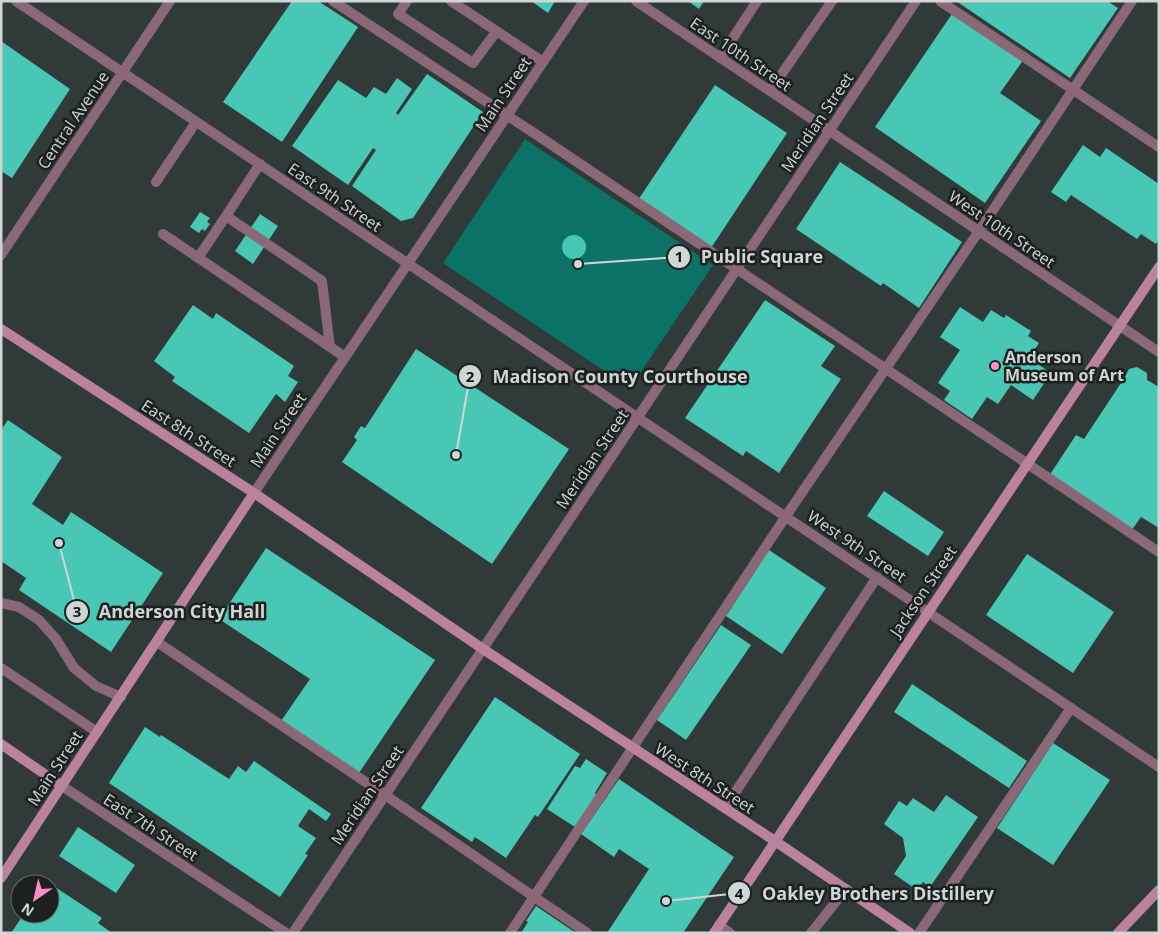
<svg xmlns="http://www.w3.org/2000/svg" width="1160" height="934" viewBox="0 0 1160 934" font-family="'Open Sans',sans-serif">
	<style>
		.green { fill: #0b7266 }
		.building { fill: #48c7b5 }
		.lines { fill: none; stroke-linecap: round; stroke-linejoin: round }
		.service { stroke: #8b6878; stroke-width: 10 }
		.minor { stroke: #8b6878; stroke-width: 10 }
		.tertiary { stroke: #8b6878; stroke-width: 10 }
		.secondary { stroke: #ba829c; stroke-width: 10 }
		.poi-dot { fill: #fb8fc5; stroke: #1c201f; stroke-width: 2 }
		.labels { text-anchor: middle; stroke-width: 5; stroke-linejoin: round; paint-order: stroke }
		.street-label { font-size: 16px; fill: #d0d6d5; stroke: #1c201f }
		.poi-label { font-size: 16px; font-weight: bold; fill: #d0d6d5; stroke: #1c201f; text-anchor: start }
		.leader { fill: none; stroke: #d0d6d5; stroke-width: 2 }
		.callout-dot { fill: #d0d6d5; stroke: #1c201f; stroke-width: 2 }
		.mark-label { font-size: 15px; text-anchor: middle; font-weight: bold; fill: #111 }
		.callout-label { font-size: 18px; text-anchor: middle; font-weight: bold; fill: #d0d6d5; stroke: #1c201f; stroke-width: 5; stroke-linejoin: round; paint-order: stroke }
	</style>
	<rect width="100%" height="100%" fill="#303a38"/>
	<path class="green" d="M525,139l188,126 -83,123 -187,-125z"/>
	<path class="building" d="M292,1h26l40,26 -76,115 -59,-40z
		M531,1h24l-7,12z
		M688,1h16l-5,8z
		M956,1h151l11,7 -48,70z
		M954,11l70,48 -24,34 41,28 -56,82 -110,-76z
		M1,41l69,48 -58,89 -11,-7z
		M427,74l56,38 -70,106 -12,3 -49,-35 24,-36 -3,-2 -25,37 -56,-39 46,-66 28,18 8,-11 12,7 11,-16 15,11 -16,24 2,2z
		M715,85l72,48 -76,115 -73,-48z
		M1083,145l17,12 6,-9 53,36v56l-3,4 -15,-10 -4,5 -66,-44 -5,7 -15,-10z
		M840,162l122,80 -43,66 -36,-25 -2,3 -85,-57z
		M200,212l10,6 -3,4 3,2 -5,7 -3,-2 -3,4 -9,-6z
		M260,214l18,12 -25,38 -18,-13z
		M562 247a12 12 0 1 1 24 0a12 12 0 1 1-24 0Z
		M765,300l70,46 -14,20 20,13 -62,94 -33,-22 -3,5 -58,-38z
		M193,305l20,14 3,-6 78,53 -6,10 10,6 -13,20 -9,-8 -27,39 -77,-52 3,-4 -21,-16z
		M960,307l23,15 8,-12 13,8 2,-3 25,16 -3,5 11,7 -10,15 22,15 -18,27 -22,-15 -13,19 -11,-7 -15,22 -28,-19 6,-9 -12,-8 22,-33 -20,-13z
		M416,349l153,100 -77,115 -150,-102 15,-22 -3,-3 7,-11 4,2z
		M1137,367l10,6v7l12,7v141l-18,-11 -10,14 -82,-55 27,-41 8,4 39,-59 6,-11z
		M8,420l54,37 -30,47 31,21 8,-13 92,61 -52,79 -92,-62 7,-12 -25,-17v-131z
		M884,491l60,41 -16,24 -61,-40z
		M266,548l169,112 -76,113 -78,-52 29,-42 -91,-60z
		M769,550l57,38 -44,66 -56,-38z
		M1027,554l87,58 -41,61 -87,-58z
		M721,625l30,20 -65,95 -29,-20z
		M912,684l115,77 -18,27 -115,-76z
		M495,697l85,57 -42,63 -3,-2 -29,43 -31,-21 -3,5 -51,-34z
		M145,727l15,10 1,-2 68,44 9,-13 8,6 8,-11 77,53 -5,7 -17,-12 -11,17 18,12 -11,16 3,1 -28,42 -171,-114z
		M1053,743l57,37 -57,85 -56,-37z
		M586,759l21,14 -12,20 2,2 -22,32 -28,-18 28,-43 5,2z
		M619,779l115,78 -51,76h-76l42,-64 -30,-20 -5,8 -33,-23z
		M946,795l32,22 -48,70 -7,-5 -6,8 -23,-16 12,-18 -3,-18 -19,-14 15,-23 8,5 6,-8 21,14z
		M78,827l57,38 -19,28 -57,-37z
		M46,881l56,37 -4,5 14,10h-101l13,-19h26v-30h-7z
		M536,906l40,27h-55l7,-11 -2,-1z"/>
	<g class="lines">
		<path class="service" d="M333,1l201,132 625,419
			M407,1l-9,13 75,49 23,-31
			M451,1l92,61
			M940,1l219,146
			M720,58l37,-57
			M770,91l62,-90
			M260,164l-34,52 96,65 8,66
			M156,182l40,-60
			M163,234l182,123
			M198,258l28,-42
			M1,603l18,4 20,13 17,19 18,29 22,18 25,11
			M157,642l228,153 202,138
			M1,668l96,64
			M725,808l152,-231
			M719,925l11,8
			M510,933l276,-417 193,-285 153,-230
			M811,933l35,-44
			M919,933l152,-225"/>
		<path class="minor" d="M16,1l1143,766
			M636,1l523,351
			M293,933l623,-932"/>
		<path class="tertiary" d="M1,255l169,-254
			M254,493l330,-492
			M62,786l224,147"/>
		<path class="secondary" d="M1,329l253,164 229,156 292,192 135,92
			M1,744l61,42
			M1,878l253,-385
			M714,933l445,-666
			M1118,933l41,-43"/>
	</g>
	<circle class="poi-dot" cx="995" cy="366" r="5"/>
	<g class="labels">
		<g class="street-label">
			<text transform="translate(741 54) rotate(34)" y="6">East 10th Street</text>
			<text transform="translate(503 94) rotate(-56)" y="6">Main Street</text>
			<text transform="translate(73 120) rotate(-56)" y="6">Central Avenue</text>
			<text transform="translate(817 122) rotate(-56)" y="6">Meridian Street</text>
			<text transform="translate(335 197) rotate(34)" y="6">East 9th Street</text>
			<text transform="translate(1002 229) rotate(34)" y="6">West 10th Street</text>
			<text transform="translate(278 430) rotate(-56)" y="6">Main Street</text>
			<text transform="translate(189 433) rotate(33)" y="6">East 8th Street</text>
			<text transform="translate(592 459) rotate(-56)" y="6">Meridian Street</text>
			<text transform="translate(857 546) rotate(34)" y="6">West 9th Street</text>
			<text transform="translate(923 591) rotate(-56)" y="6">Jackson Street</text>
			<text transform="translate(55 768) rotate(-57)" y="6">Main Street</text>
			<text transform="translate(705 778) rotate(33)" y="6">West 8th Street</text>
			<text transform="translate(367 795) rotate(-56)" y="6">Meridian Street</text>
			<text transform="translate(151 827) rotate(33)" y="6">East 7th Street</text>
		</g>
		<g class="poi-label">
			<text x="1005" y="363">Anderson<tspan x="1005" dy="18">Museum of Art</tspan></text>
		</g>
	</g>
	<path class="leader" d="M578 264L679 257M456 455L470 376M59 543L77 612M666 901L739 893"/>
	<g class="callout-dot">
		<circle cx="578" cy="264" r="5"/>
		<circle cx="456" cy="455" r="5"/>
		<circle cx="59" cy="543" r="5"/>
		<circle cx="666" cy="901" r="5"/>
		<circle cx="679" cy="257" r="12"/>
		<circle cx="470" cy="376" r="12"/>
		<circle cx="77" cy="612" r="12"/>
		<circle cx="739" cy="893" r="12"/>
	</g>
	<g class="mark-label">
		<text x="679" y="262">1</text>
		<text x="470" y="382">2</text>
		<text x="77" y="617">3</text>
		<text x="739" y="899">4</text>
	</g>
	<g class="callout-label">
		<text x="762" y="263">Public Square</text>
		<text x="620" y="383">Madison County Courthouse</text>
		<text x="182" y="618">Anderson City Hall</text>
		<text x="878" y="900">Oakley Brothers Distillery</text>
	</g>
	<rect width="1160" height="934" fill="none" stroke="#d0d6d5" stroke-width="5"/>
	<g transform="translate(35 899) rotate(214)"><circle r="24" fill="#1c201f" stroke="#646968"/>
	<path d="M0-4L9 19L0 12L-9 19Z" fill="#fb8fc5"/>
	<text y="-8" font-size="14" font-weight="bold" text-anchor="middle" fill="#d0d6d5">N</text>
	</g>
</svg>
